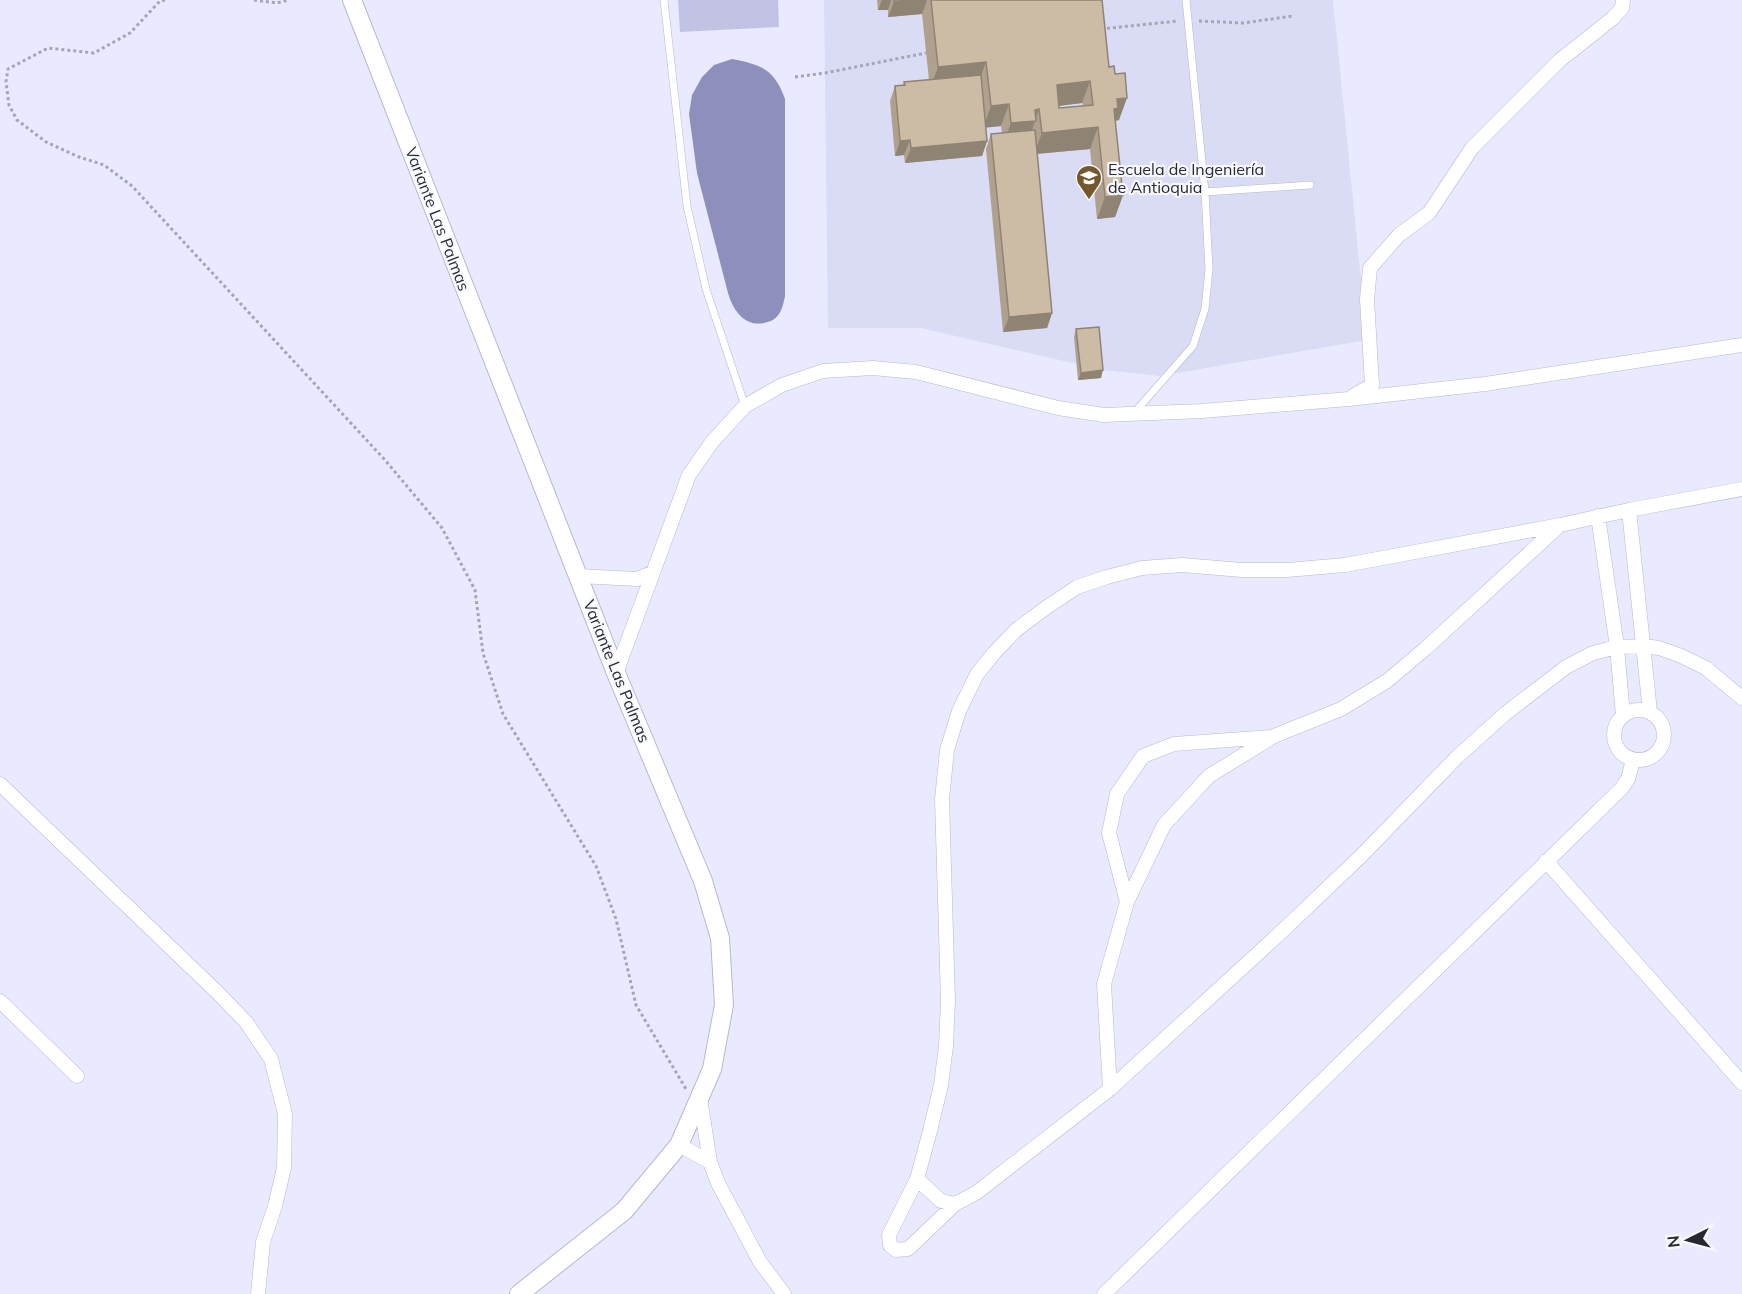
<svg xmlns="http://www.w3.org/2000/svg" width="1742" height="1294" viewBox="0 0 1742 1294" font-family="Mulish,sans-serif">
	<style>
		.built { fill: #dadbf5 }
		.green { fill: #c2c3e4 }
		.water { fill: #8e8fbc }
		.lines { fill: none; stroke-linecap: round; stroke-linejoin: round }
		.lane-casing { stroke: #b7b8d1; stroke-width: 8 }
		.street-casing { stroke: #b7b8d1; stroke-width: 15 }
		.secondary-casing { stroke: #b7b8d1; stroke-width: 20 }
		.path { stroke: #a4a5b5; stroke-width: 3; stroke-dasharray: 3 3; stroke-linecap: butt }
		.lane { stroke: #fff; stroke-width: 7 }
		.street { stroke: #fff; stroke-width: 14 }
		.secondary { stroke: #fff; stroke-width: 18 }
		.wall { fill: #afa18e; fill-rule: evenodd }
		.shaded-wall { fill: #8f8374 }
		.building { fill: #ccbba5; stroke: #8f8374; stroke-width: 1.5; fill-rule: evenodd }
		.labels { text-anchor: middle; stroke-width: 4.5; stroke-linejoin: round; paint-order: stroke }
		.poi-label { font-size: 16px; fill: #272831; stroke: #f8f9fe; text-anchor: start }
		.street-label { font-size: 16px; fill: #272831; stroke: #f8f9fe }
	</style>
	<rect width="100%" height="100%" fill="#e9eaff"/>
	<path class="built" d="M824,0h509l34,340 -207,36 -57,-6 -182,-42h-93z"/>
	<path class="green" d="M678,0h100l1,27 -99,5z"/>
	<path class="water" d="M732,59c30,6 42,10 53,40v197c-3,15 -6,24 -21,27 -20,4 -31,-13 -36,-30l-31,-120 -8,-59 3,-19 10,-18 12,-12z"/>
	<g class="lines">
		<defs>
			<path id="lane" d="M664,0l23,206 19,83 39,117
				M1205,192l105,-7
				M1134,413l59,-67 12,-37 4,-40 -4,-77 -19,-192"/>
			<path id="street" d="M1353,396l19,-11 -5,-86 3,-31 29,-33 30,-22 43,-65 88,-88 53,-42 9,-10 1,-8
				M1742,489l-113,21 -69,15 -215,40 -58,5h-45l-60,-5 -40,3 -35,9 -30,10 -30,20 -31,23 -22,23 -17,21 -18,37 -12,39 -5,49 6,202 -2,45 -5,39 -11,46 -13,48 -28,56 1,10 6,5 12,-1 47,-45 21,-11 134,-104 168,-154 83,-79 96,-99 49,-44 60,-46 27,-14 24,-6 27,-1 15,2 20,7 27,13 36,30
				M1629,510l21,202
				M1598,516l19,131 6,69
				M578,576l59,3 15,-6
				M616,673l73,-198 23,-33 33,-36 37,-21 41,-14 50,-3 43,4 142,36 46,7 98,-4 147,-12 136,-15 257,-39
				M1614 735a25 25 0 1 1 50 0a25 25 0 1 1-50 0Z
				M0,784l218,209 28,29 25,37 14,55 -1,54 -9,38 -12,36 -5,52
				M1546,861l196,222
				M1127,902l-18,-69 8,-39 26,-38 31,-12 97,-7
				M0,1001l77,75
				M1110,1089l-6,-105 23,-82 37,-77 45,-49 65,-40 67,-27 46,-28 38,-32 135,-124
				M700,1098l10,64 8,21 42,79 24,32
				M679,1145l31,17
				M917,1179l24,22 14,3
				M1104,1294l518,-506 6,-9 5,-19"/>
			<path id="secondary" d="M352,0l264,673 87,208 17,57 4,67 -12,64 -33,76 -55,66 -105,83"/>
		</defs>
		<use href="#lane" class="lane-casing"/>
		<use href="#street" class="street-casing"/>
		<use href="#secondary" class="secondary-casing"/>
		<path class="path" d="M165,0l-5,1 -30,32 -36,20 -46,-5 -40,21 -2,13 3,23 8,15 29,22 33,15 25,8 28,21 253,274 57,68 33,62 8,63 20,61 93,152 20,53 20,86 50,84
			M254,0l23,3 12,-3
			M1199,21l44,2 50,-7
			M1101,29l77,-8
			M795,77l30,-4 101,-20"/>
		<use href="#lane" class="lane"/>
		<use href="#street" class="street"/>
		<use href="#secondary" class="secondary"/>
	</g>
	<path class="wall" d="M877,0h225l7,67 10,53 -4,1 8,74 -8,22 -18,2 -7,-70 -53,5 15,159 -5,15 -44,4 -17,-183 5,-15 11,-1 -1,-7 -15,1 1,14 -5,15 -77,7 -1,-8 -9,1 -5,-55 5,-15 8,-1 1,-3 25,-2 -7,-66 -34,3v-7h-10zM1082,103l1,3 -24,2v-2z
		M1076,329l25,49 -23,2 -4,-43z"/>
	<path class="shaded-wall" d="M882,0h9l-3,10h-10z
		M919,0h8l-5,14 -34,3 6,-15z
		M986,62l-8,22 -48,5 8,-22z
		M1090,81l-8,22 -33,4 8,-22z
		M1127,98l-8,22 -6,1 -7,9 11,-31z
		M1009,104l-8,22 -18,2 8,-22z
		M1039,109l-11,33 -25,3 8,-22 24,-13z
		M1098,127l-8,22 -56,5 8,-21z
		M910,140l-6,15 -9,1 5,-15z
		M987,141l-5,15 -77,7 6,-15z
		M1123,195l-8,22 -18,2 8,-22z
		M1052,313l-5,15 -44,4 6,-15z
		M1103,370l-2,8 -23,2 3,-7z"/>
	<path class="building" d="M894,0h25l-25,2z
		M931,0h171l7,67 5,-1 1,8 10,-1 2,25 -10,1 1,9 -4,1 9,86 -18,2 -7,-70 -56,6 -3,-24 -4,1 1,11 -25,2 -2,-19 -18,2 -5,-44 -48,5zM1090,81l3,24 -34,3 -2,-23z
		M981,75l6,66 -76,7 -1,-8 -10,1 -5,-55 10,-1 -1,-3z
		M1035,130l17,183 -43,4 -18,-183z
		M1099,327l4,43 -22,3 -5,-44z"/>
	<defs>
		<symbol id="university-pin" viewBox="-11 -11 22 30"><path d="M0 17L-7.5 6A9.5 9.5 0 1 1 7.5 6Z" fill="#74572b" stroke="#f8f9fe"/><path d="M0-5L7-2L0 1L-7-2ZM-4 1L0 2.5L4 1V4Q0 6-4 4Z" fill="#fff"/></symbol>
	</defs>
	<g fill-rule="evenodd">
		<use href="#university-pin" x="1074" y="163" width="30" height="40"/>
	</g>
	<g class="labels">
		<g class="poi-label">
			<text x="1108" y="175">Escuela de Ingeniería<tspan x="1108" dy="18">de Antioquia</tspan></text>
		</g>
		<g class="street-label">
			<text transform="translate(438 219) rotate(69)" y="6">Variante Las Palmas</text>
			<text transform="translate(617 671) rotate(68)" y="6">Variante Las Palmas</text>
		</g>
	</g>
	<g transform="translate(1688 1240) rotate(264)" stroke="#f8f9fe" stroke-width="4.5" paint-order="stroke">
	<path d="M0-4.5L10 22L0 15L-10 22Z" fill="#272831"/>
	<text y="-9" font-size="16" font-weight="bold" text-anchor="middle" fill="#272831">N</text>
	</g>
</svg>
